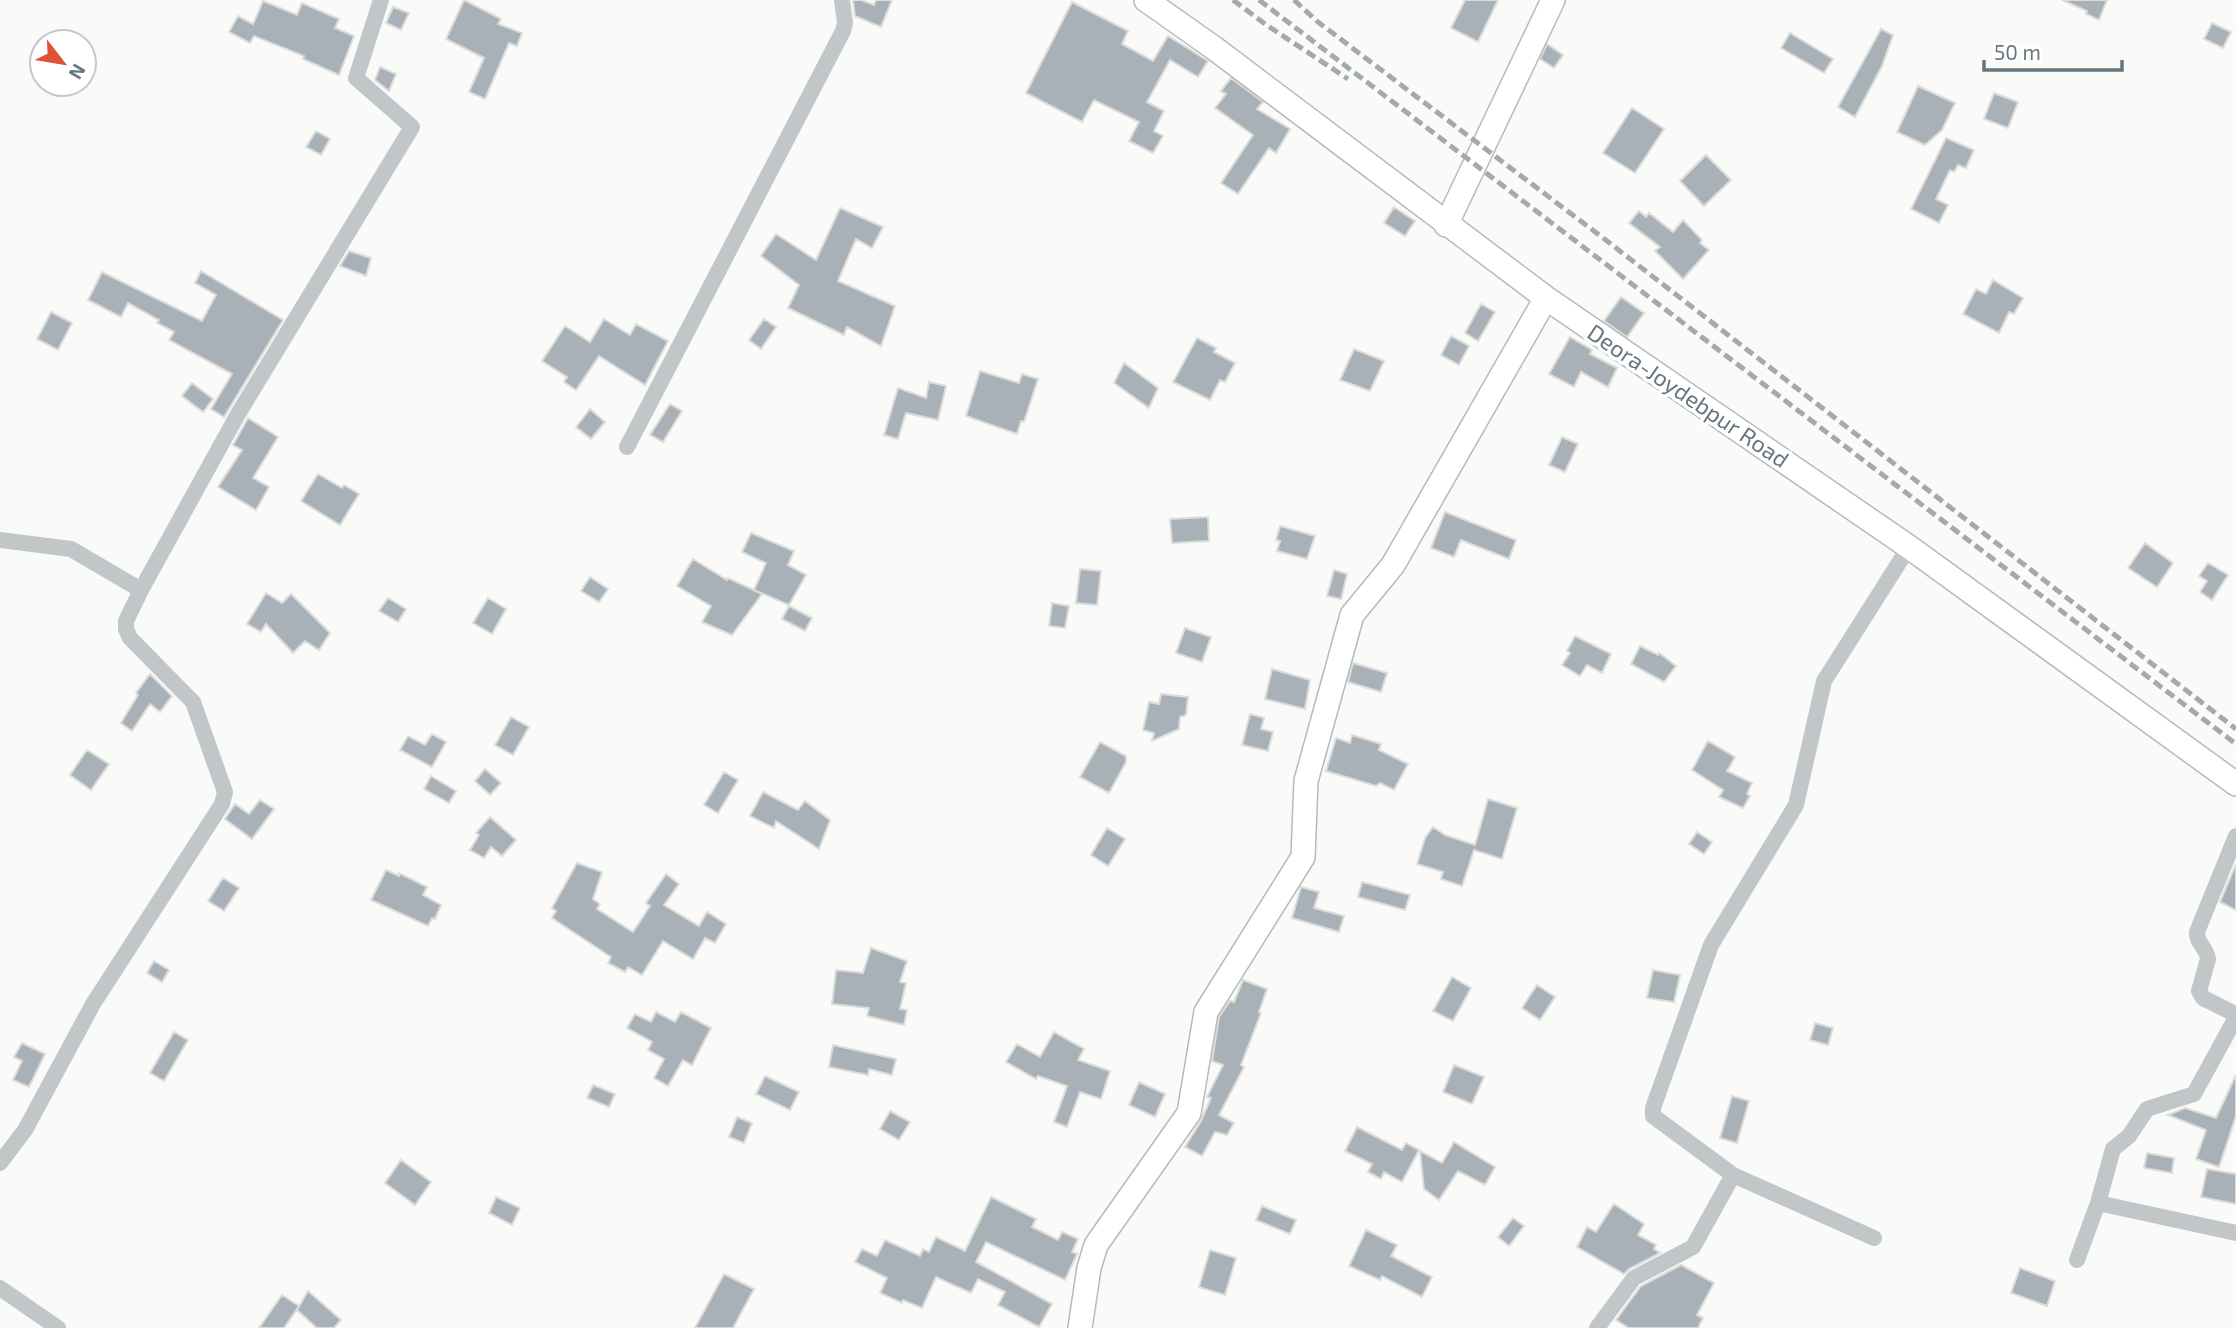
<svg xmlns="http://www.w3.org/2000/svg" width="2236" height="1328" viewBox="0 0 2236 1328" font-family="'Exo 2',sans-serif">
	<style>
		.building { fill: #a8b1b7; stroke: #dcdcda; stroke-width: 2 }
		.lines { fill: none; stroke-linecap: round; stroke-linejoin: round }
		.secondary-casing { stroke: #b4babe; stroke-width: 26 }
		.street { stroke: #c1c6c9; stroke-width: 16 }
		.secondary { stroke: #fff; stroke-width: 23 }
		.rail { stroke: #a3aaaf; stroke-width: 5; stroke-dasharray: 10 5; stroke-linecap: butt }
		.labels { text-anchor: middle; stroke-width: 7; stroke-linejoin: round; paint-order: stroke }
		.street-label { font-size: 23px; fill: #667781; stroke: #fff }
	</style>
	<rect width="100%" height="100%" fill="#fafaf8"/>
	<path class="building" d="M464,0l37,19 -3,5 24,9 -5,13 -8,-3 -24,56 -16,-7 15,-34 -38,-19z
		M853,0h8l13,5 2,-5h16l-11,27 -26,-11z
		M1465,0h33l-20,42 -27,-14z
		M2062,0h45l-8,20 -13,-6 1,-3z
		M263,1l34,14 5,-12 37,16 -4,9 19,8 -15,39 -36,-16 1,-3 -50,-20 -4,7 -21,-11 9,-16 15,8z
		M1072,2l56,29 -6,13 31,17 15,-25 40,25 -10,16 -28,-17 -23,42 17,9 -10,20 9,5 -10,17 -24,-12 10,-19 -45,-22 -12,22 -56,-29z
		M393,7l16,6 -8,17 -15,-7z
		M2212,23l19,9 -8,16 -19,-9z
		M1881,29l12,6 -11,31 -27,51 -17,-10z
		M1790,33l43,26 -9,14 -43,-25z
		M1547,44l16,11 -9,13 -14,-9z
		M380,67l16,7 -7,17 -14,-11z
		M1231,78l32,24 -6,7 33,20 -14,24 -7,-5 -31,46 -17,-11 32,-48 -38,-27 11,-14 -5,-3z
		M1918,86l37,17 -13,27 -17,15 -28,-13z
		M1994,93l24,9 -10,26 -24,-9z
		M1632,108l32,21 -29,44 -32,-20z
		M316,131l14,8 -9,16 -15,-8z
		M1946,138l28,12 -8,18 -8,-3 -4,7 -4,-2 -14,29 12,6 -9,18 -28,-14z
		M1706,155l25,25 -27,26 -24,-25z
		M1394,207l21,14 -10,15 -21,-13z
		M840,208l43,19 -11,21 -16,-9 -18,42 57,25 -14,40 -34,-19 -3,8 -56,-27 11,-23 -38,-29 15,-22 40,26z
		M1639,211l7,6 3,-4 24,19 10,-12 19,20 -2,3 9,7 -26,29 -28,-28 5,-4 -31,-24z
		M349,251l22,7 -5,18 -26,-10z
		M201,271l82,49 -59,97 -13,-8 21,-35 -63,-34 5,-8 -17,-9 2,-3 -31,-17 -7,14 -33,-17 14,-28 100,49 14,-26 -21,-12z
		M1993,280l30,18 -9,16 -5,-2 -10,21 -36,-19 13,-25 10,5z
		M1621,297l23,16 -17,24 -23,-16z
		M1481,304l14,8 -17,29 -13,-8z
		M51,312l21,11 -14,27 -21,-11z
		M604,319l26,16 6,-11 32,17 -23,44 -46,-29 -23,34 -12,-8 3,-5 -25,-16 23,-35 25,16z
		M764,319l12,8 -15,22 -12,-9z
		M1451,336l18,10 -10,19 -18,-10z
		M1570,337l22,13 -2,4 27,14 -9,19 -27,-15 -7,15 -25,-13z
		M1197,338l19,10 -2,4 21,11 -10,19 -5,-2 -10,20 -37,-18z
		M1354,349l30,12 -14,30 -30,-11z
		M1124,363l34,25 -9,20 -35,-25z
		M980,371l39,12 3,-9 16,5 -14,43 -3,-1 -4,13 -51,-18z
		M929,382l17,4 -8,34 -32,-7 -8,26 -14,-4 14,-47 28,10z
		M192,383l21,16 -10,13 -21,-16z
		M670,404l12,7 -19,31 -13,-7z
		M590,409l15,13 -14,17 -15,-12z
		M248,418l30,19 -25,41 16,9 -13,23 -38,-23 24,-37 -9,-5z
		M1562,437l16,7 -13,28 -16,-7z
		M318,474l24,14 2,-3 15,9 -19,31 -39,-24z
		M1445,512l71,28 -7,19 -48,-19 -7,17 -23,-9z
		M1208,517l1,24 -37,2 -2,-24z
		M1280,526l35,10 -8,23 -30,-8 3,-10 -4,-1z
		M751,533l43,18 -6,14 18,10 -17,30 -35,-15 12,-27 -24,-11z
		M2145,543l28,20 -16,24 -29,-19z
		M693,559l34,21 1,-2 34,16 -30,41 -30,-13 9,-16 -34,-20z
		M2208,563l20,12 -16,25 -12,-8 7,-11 -8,-5z
		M1080,569l21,2 -4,34 -21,-2z
		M1334,570l13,4 -6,25 -14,-3z
		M590,577l18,12 -9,13 -18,-11z
		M266,593l16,10 9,-9 39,39 -11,17 -14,-9 -12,12 -27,-29 -5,8 -14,-8z
		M388,598l18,11 -8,13 -19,-11z
		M488,598l18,11 -14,25 -19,-11z
		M1052,603l17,3 -4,22 -16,-2z
		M789,606l23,12 -7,13 -23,-12z
		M1185,628l26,9 -9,25 -26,-9z
		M1575,636l36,18 -9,19 -15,-8 -7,11 -18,-11 8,-12 -3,-2z
		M1640,646l18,9 1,-2 17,13 -12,16 -33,-18z
		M1353,663l34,10 -6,19 -33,-10z
		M1272,669l38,11 -5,29 -40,-10z
		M150,674l22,22 -12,16 -10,-8 -18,27 -11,-8 17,-28 -2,-2z
		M1161,694l27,3 -2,18 -6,2 -1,12 -27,12 2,-8 -11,-3 6,-28 10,2z
		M1250,714l14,4 -3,11 12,3 -5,19 -26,-6z
		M511,717l18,10 -16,28 -18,-10z
		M432,734l14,8 -14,25 -32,-17 8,-14 17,9z
		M1352,735l29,9 -2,6 29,14 -14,26 -14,-7 -4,3 -50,-15 10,-33 14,5z
		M1708,741l27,16 -8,14 25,12 -5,11 3,2 -7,12 -24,-11 4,-7 -31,-20z
		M1100,742l26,14v6l-17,31 -29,-16z
		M87,750l22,14 -18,26 -21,-15z
		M485,769l16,14 -11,12 -15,-14z
		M724,772l14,8 -20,33 -14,-8z
		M431,776l25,15 -7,12 -25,-14z
		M763,792l35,18 7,-9 25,19 -11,29 -43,-28 -2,7 -24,-12z
		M1488,799l29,9 -15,51 -28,-9 -12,36 -21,-7 2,-7 -26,-8 8,-26 8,-11 12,8 30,10z
		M260,800l14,9 -22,30 -27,-20 10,-15 14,10z
		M490,817l26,23 -14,16 -11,-9 -7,11 -14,-8 9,-15 -3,-2z
		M1107,828l18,11 -17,27 -17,-11z
		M1697,832l15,10 -8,12 -15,-10z
		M577,863l25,9 -9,27 7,5 -3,5 36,23 17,-26 -4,-3 20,-29 13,10 -15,21 35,21 8,-14 19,12 -11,19 -10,-5 -12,21 -30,-18 -21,34 -14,-8 -3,5 -17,-9 3,-6 -59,-39 4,-7 -4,-3z
		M2236,864v46l-16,-8z
		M386,870l13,6v-3l28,14 -4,8 18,10 -6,14 -3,-1 -4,8 -57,-26z
		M223,878l16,10 -15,23 -16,-10z
		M1362,882l48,13 -5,15 -47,-13z
		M1301,887l18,5 -5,16 30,8 -5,16 -47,-14z
		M871,948l36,13 -7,21 6,1 -6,26 7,1 -3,15 -37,-9 2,-8 -37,-4 4,-34 27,3z
		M154,961l15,9 -7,12 -15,-9z
		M1653,970l27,5 -6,27 -27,-4z
		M1452,977l19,11 -18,33 -20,-10z
		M1243,980l24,9 -8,23 2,1 -20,52 3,2 -25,48 15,8 -7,12 -12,-3 -13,24 -17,-9 16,-26 10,-23 -4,-1 16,-32 -11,-4 7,-44 11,-16 4,1z
		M1537,985l18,12 -15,23 -18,-12z
		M656,1012l19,10 6,-10 30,16 -19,37 -9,-5 -15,26 -14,-8 10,-19 -16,-9 4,-8 -25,-14 8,-14 16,8z
		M1815,1023l18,5 -5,17 -18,-5z
		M174,1032l14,8 -24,41 -14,-8z
		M1054,1032l30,17 -6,11 32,11 -9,28 -21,-7 -13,35 -13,-5 13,-36 -29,-10 -2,3 -30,-17 11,-18 23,13z
		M22,1043l23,11 -16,33 -16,-7 9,-19 -8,-4z
		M833,1045l63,14 -4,16 -23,-6 -1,6 -39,-8z
		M1454,1065l30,12 -12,27 -29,-12z
		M2236,1075v41l-17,51 -23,-8 10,-29 -38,-15 17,-7 31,10z
		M765,1076l34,16 -9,18 -34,-16z
		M1139,1082l26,12 -10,23 -26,-12z
		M593,1085l22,9 -6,13 -22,-9z
		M1732,1096l17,5 -12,42 -17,-5z
		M890,1111l20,11 -11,18 -19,-11z
		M737,1117l15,6 -8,20 -15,-6z
		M1357,1127l45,23 4,-7 13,7 -17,32 -18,-10 -3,7 -13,-7 4,-8 -27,-13z
		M1454,1142l41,25 -10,18 -27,-14 -19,29 -15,-11 -4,-38 22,12z
		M2147,1153l27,5 -2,15 -28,-5z
		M401,1160l30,22 -16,23 -30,-22z
		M2207,1169l29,5v30l-35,-7z
		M496,1197l24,11 -8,17 -23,-12z
		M991,1197l45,22 -4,8 26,13 4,-8 16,7 -6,13 5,2 -12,26 -79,-38 -10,20 76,42 -13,23 -41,-22 7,-13 -27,-13 -7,14 -35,-16 -14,31 -19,-8 -1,3 -22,-10 7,-15 -32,-16 7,-13 15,7 8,-16 35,16 3,-7 6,3 7,-15 29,14z
		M1614,1204l30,20 -6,11 18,10 -2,4 6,4 -31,16 -5,5 -47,-27 10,-20 9,5z
		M1262,1206l34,14 -6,14 -34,-14z
		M1513,1218l11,8 -15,20 -11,-9z
		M1366,1230l31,15 -6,11 41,21 -10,20 -40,-21 -2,4 -31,-14z
		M1210,1250l26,8 -11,37 -26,-8z
		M1681,1265l33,18 -17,32 6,3 -5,10h-69l-13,-8 25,-34z
		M2020,1268l35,13 -8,25 -36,-13z
		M724,1274l30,15 -21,39h-38z
		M308,1291l33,29 -7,8h-17l-20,-18z
		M282,1295l17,11 -15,22h-25z"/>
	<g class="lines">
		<defs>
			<path id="secondary" d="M1146,0l68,48 332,250 363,249 327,237
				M1446,225l107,-225
				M1080,1328l9,-60 7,-23 93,-132 17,-101 97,-155 3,-76 46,-166 41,-50 153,-267"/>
		</defs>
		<use href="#secondary" class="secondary-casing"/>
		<path class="street" d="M627,447l216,-416 2,-8 -3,-23
			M0,540l71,9 70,41
			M0,1163l25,-33 68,-126 129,-200 3,-12 -32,-90 -63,-64 -4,-9v-8l15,-31 97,-176 174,-287 -56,-49 25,-78
			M2098,1203l138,30
			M1874,1238l-141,-63 -80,-59v-8l58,-163 85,-140 28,-124 85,-134
			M2077,1260l21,-57 15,-54 16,-13 18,-27 47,-15 40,-73 -1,-8 -30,-15 -4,-7 9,-32c-1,-11 -12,-16 -11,-27l39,-96
			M0,1288l58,40
			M1597,1328l37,-50 59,-31 40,-72"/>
		<use href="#secondary" class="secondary"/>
		<path class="rail" d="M1233,0l32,24 83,55
			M1259,0l977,744
			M1294,0l24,22 289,219 629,488"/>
	</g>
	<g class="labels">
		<g class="street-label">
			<text transform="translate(1688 396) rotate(34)" y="8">Deora-Joydebpur Road</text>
		</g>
	</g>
	<g transform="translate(63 63) rotate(121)"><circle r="33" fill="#ffffff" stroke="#c2c9cd" stroke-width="2"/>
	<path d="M0-5L12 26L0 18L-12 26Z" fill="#dc5336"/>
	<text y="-10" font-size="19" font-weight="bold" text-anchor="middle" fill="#667781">N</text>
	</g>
	<path d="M1984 60v10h138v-10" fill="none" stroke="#667781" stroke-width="3.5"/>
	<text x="1994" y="60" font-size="21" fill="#667781" stroke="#ffffff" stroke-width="5" paint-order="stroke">50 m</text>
</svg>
